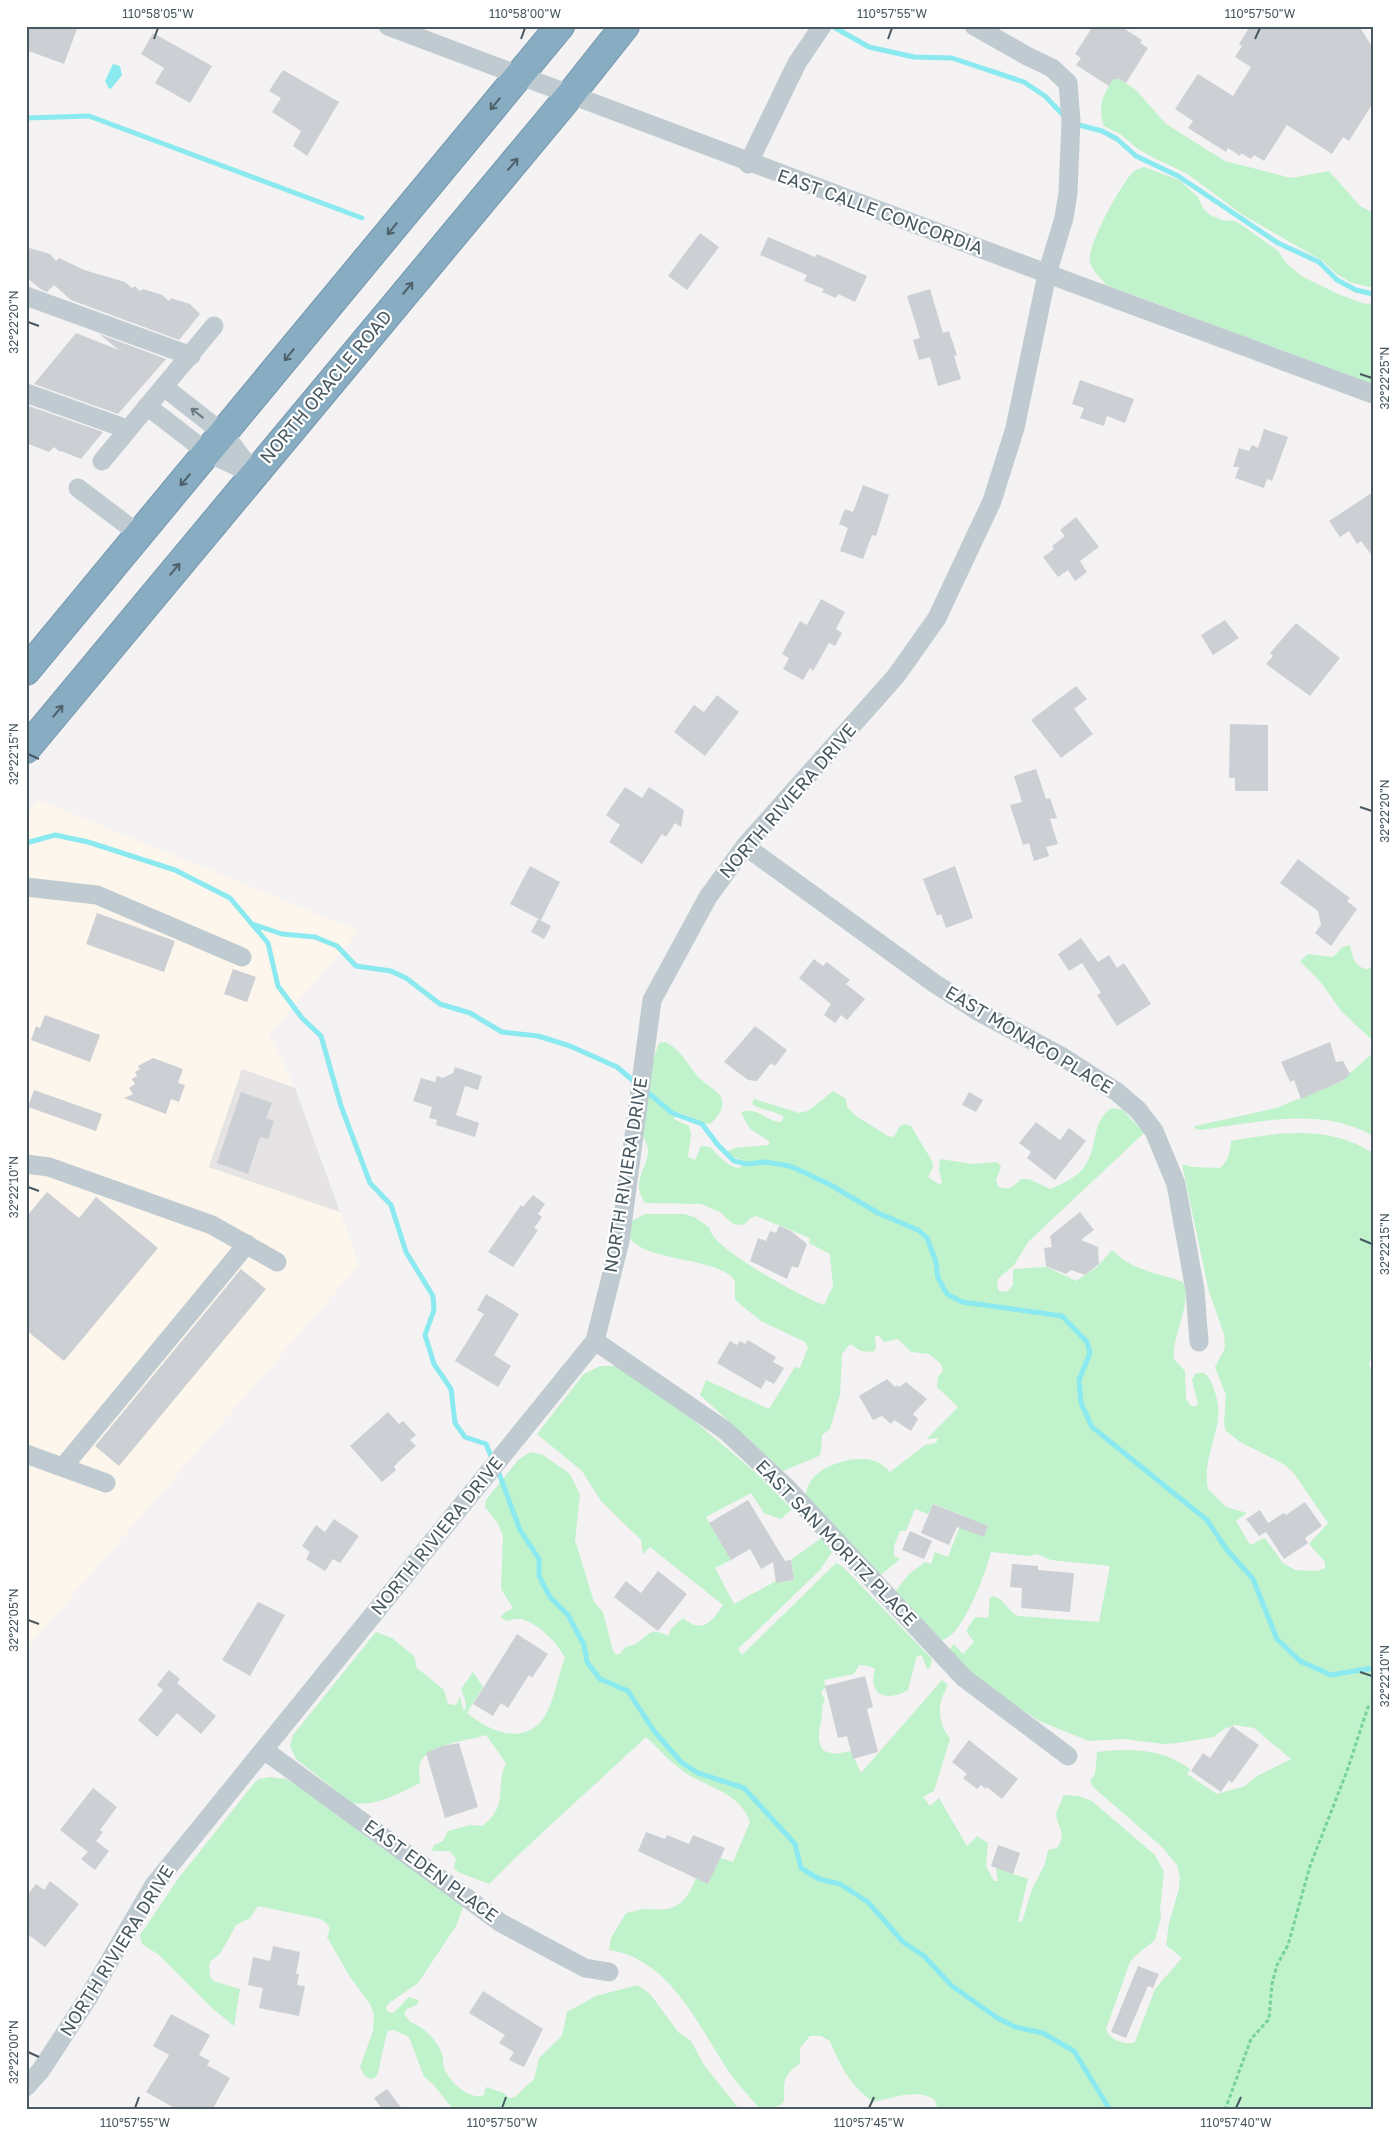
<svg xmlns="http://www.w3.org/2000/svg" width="1399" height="2136" viewBox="0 0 1399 2136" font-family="'Golos Text',sans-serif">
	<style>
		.commercial { fill: #fdf6ec }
		.education { fill: #e5e3e4 }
		.green { fill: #c0f2cc }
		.water { fill: #8be9f0 }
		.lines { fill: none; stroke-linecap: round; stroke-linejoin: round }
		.stream { stroke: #8be9f0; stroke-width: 5 }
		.building { fill: #ccd0d4 }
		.highway-casing { stroke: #7397ae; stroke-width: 30 }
		.path { stroke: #76d298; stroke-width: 3; stroke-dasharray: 4 2.5; stroke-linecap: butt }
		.minor { stroke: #bfcbd1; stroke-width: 19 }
		.highway { stroke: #88acc2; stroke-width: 28 }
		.oneway { stroke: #4e606a }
		.oneway2 { stroke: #6c7a82 }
		.ticks { fill: none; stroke: #485860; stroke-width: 2 }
		.labels { text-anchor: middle; stroke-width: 4.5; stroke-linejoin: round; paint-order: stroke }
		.street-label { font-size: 18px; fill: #485860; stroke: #fff }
		.neatline { fill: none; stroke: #485860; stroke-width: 2 }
		.ticks-label { font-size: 12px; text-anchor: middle; fill: #485860 }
	</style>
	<rect width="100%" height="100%" fill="#f4f2f2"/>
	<path class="commercial" d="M39,800l320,131 -90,104 26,53 -53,-19 -33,98 131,45 19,53 -333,384v-834z"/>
	<path class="education" d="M242,1069l53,19 45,124 -131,-45z"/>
	<path class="green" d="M1118,78l18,12 30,34 59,37 66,17 38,-7 31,35 13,7v75l-23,-6 -13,-8 -14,-13 -80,-46 -57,-42 -30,-14 -18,-10 -18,-15 -16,-8c-7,-19 -1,-31 9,-47l3,1z
		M1144,167l35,13 19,17 5,11 7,7 12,5 13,1 11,7 32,23 9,13 16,13 35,17 27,10 8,-1v81l-267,-99c-5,-7 -14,-14 -16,-23 -4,-15 31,-78 43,-90 3,-2 7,-4 11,-5z
		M1350,945c2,12 5,23 18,24l5,-4v76l-32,-30 -18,-26 -23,-24 8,-7 25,3 10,-10z
		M665,1042c17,7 23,26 38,39 5,5 15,10 18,16 5,11 -4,20 -11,27 -11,0 -20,-9 -33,-12l-3,7 15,7 2,9 -3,22 7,3 6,-14 9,1c8,8 18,21 30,21l3,-8 -13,-4 -2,-5 7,-3 34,-3 1,-3 -20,-13 -9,-16c16,-8 25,9 40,9l3,-5c-9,-7 -22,-6 -32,-13l2,-5 45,14 9,-2 25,-20 13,8 1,8 9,9 32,20 6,1 5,-10 6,-3 6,2 21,35 1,6 -5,10 11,7 3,-1 -3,-13 1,-11 33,5 24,-2 4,4 -5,15 3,6c11,4 15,-1 22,-8h8l21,10c13,-6 29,-12 36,-25 12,-18 5,-43 26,-56l11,2 21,23 -116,109 -14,23 -16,14 -1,7 2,5 8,1 6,-7v-16l34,-2 29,14 21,-14 15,-17c22,22 44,22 71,32 10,21 -12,54 -9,77l11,12 1,28 4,6 5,2 3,-3 -6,-24 3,-6c10,-4 14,2 17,10 15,36 -1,51 -5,85 -1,6 0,13 1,20l18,18 21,6 -11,8 14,24 15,-7 18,25 12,7 23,1 7,-3v-6l-16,-18 19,-21 -35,-51 -8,-7 -45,-23 -14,-11 -2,-7 2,-29 -11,-28 10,-19 -1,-14 -15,-42 -27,-128 10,3 28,1c9,-8 10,-16 11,-27 50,-9 97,-16 142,12v193l-4,19 4,8v737h-435l-3,-10c-17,-12 -43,-2 -62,2 -22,-16 -33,-36 -43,-61l-9,-5h-11l-10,12v15c-19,15 -15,17 -16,38l-3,4 -20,5c-10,-12 -21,-23 -30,-35 -31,-46 -61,-117 -122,-125l2,-12 15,-25c7,-1 17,-5 24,-4 26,3 36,-6 46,-31l13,5 9,-26 15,5 17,-40c-9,-29 -44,-35 -66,-50 -14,-10 -26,-24 -38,-35 -52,49 -106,96 -157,147l-31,-12 -4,-4 2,-10 -7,-7h-17l2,-6 9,-4 5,-10 22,-6 12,1c28,-21 12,-37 24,-63l-20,-28c-19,6 -60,9 -66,29 -2,5 0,14 0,19 -21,10 -44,24 -68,20l-56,-44 -6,-13 3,-11 83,-103 16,6 22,18 3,12 27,22 4,14 8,1 4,-9 3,14 3,-1 -1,-10 -4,-10 12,-17 10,15 -16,26c26,22 64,34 81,-3 8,-17 10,-35 17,-52 -8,-16 -25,-33 -43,-39 -5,-1 -11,1 -16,2l-5,-4 3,-4 9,-5 -12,-19 2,-53 -6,-14 -12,-15 1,-7 32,-40 12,-8 13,3 27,19 10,21 -5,45 19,62 9,10 10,39 4,4c5,-2 5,-5 9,-8 3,-2 8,-1 11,-4 13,-9 13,-16 31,-7l3,-7 12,-11c20,16 28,5 40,-13l-73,-58 -7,7 -2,-14 -40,-39 -19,-30 -45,-37 47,-60 16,-8h19l66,47 71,60 36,36 -11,10 -17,-6 -13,-20 -45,24 25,43 -16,8 19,36 42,-23 1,2 17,-3 -3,-20 30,-22 11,14 -12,18 -82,79 4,6 94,-92 6,3 90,93 -2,9 -3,1 -5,-13 -3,-1 -3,3 -8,32c-20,12 -41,6 -33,-21l-6,-3 -10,-1 -5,9 -30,6 2,7 -5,5 4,9 -3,5c2,15 -9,32 2,45l11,3 16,-3 10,22 81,-93 6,5c-11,19 -11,36 2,54l-16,52 -11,6 7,9 9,-8 28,48 10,-10 11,7 -2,23 8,15h4l-2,-13 32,11 -10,42 4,1 10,-33 13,-25 3,-14 9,-2c11,-17 0,-19 -1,-35l8,-18 15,1 13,5 63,54 9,17 -4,38 1,7 -6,23 -21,17 -4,5 -24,67c2,10 20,17 29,13l20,-53 27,-31 -16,-13 3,-22 10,-34 1,-12 -3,-12 -15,-18 -70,-61 -2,-5 5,-7 2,-22c33,-4 65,-4 93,17l-3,5 30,20 28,-8 12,-10 34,-17 -37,-31 -19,-3 -11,4 -10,8 -37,6 -13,1 -41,-5 -34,2 -50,-20 -62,-42 -24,-24 -3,-6 4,-5 9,10 11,-12 -8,-11 9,-14 13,1 2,-20 3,-2c12,3 14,15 25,20l81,6 11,-56 -59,-6 -14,-6 -8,2 -38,-4c-4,17 -30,91 -52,88l-45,-47 15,-19 16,-12 6,2 4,-12 13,5 16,-41 -30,-12 -6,10 -13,-5 -9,22h-6l-6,15v10l6,3 -18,15 -4,1 -72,-78c-1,-26 36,-39 57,-38 11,0 20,5 27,13l35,-27 11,-2 2,-5 -11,1 31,-32 -21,-20 1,-10 5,-6 -2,-7 -12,-10 -18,-2 -13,-13 -14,3 -5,-6h-4l1,12 -3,4 -12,-1 -11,-7 -8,10 -2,40 -10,35 -8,6 -1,17 -2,4 -36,15 -83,-76 6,-15 63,29 26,-42 5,1 8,-21 -3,-5 -44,-21 -26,-21v-19c-16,-25 -91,-18 -107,-45l2,-14 15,-8h39l10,3 16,11c-2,19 94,70 114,77l9,-19 -3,-32 -21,-11 1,-5 -54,-22 -6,2 -6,7 -11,-1 -13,-12 -19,-8 -56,-1c-15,-25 3,-31 3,-54 -1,-7 -6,-12 -6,-19 0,-28 7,-60 17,-87z
		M1373,1053v83c-52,-31 -117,-13 -173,-6l-6,-2 1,-2 81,-18 67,-27v-2z
		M270,1777l16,2 14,8 87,65 70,46 6,9 -7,19 -38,57 -29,20 -3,4 2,5 5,1 16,-16 10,3 -2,5 -10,4 -3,5 6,8c11,3 26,17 31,29 3,5 1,13 4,19 5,12 25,31 39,25l2,-8 18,6 5,5 6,-1 19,-18 5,-21 23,-22 5,-24 29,-16 42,-11 13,10 27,37 13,9 13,24 36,45h-286l-22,-27 -8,-6 -15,-40 -15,-7 -6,1 -2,5 -8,37 -3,5 -5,1 -5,-3 -5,-9 13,-36 1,-16 -4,-11 -20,-27 -23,-40 2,-5v-6l-8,-7 -63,-13 -8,12 -14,7 -16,29 -9,7 -2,5 1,10 3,5 27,8 -6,37 -22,-18 -53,-53 -17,-11 -2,-9 38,-56 77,-97 4,-3z"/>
	<path class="water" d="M113,64l7,2 2,9 -11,14 -3,-2 -3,-6z"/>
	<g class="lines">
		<path class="stream" d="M832,26l37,21 45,10 38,1 72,24 21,14 21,22
			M26,118l63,-2 273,102
			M1075,124l27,7 15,8 19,17 42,20 100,67 41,19 18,18 19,10 17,4
			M26,843l29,-8 33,7 87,28 55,28 38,45 10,43 24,32 19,18 20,70 29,77 21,22 15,47 27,44 1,14 -9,25 9,29 17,25 4,34 10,14 21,7 7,17
			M252,924l30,10 33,3 22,9 19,20 35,5 15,7 34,26 30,9 32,19 36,4 32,10 47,21 19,16
			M645,1090l27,23 30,11 16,21 16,16 13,3 18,-2 25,4 39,18 49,29 40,17 9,8 9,24 2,16 9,16 15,8 100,14 25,26 3,11 -11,27 2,23 11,24 115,93 20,30 26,29 24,60 23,22 31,14 42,-7
			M497,1468l23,62 19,29v17l11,21 18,18 16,30 3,17 13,17 28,12 26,40 27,31 17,11 46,15 51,56 6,24 18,11 21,5 28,18 35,40 21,14 28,30 44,31 19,10 28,6 31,18 36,59"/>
	</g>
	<path class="building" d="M26,26h52l-14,38 -38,-14z
		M1093,26h27l22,14 -2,3 8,5 -22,35 -8,-5 -2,2 -3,-1 -4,7 -33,-21 5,-7 -6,-4z
		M1250,26h109l14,22v55l-24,38 -6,-4 -11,17 -45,-29 -23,36 -10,-6 -3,4 -10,-6 -1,3 -12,-8 -2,4 -38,-24 5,-7 -18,-12 23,-35 35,22 18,-29 -16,-10 7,-11 -3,-2z
		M153,33l59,33 -22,37 -35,-20 9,-15 -23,-14z
		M283,70l56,32 -32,54 -14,-10 8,-15 -29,-19 9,-14 -12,-7z
		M700,233l19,14 -32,43 -19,-14z
		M768,237l47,20 2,-3 50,22 -12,26 -17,-8 -2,4 -14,-6 2,-3 -20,-8 3,-6 -47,-20z
		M26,247l24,7 6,7 3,-3 25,12 41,12 7,6 3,-2 5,5 3,-2 19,6 7,6 2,-3 19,6 10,10 -21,26 -108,-40 -17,-15 -7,7 -5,-2 -16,-13z
		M930,289l13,44 6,-2 8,24 -3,1 7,23 -23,7 -8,-29 -11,3 -6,-20 7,-2 -13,-42z
		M76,333l43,17 -20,-16 67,25 -48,55 -84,-30z
		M1080,380l54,19 -9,24 -18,-7 -3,10 -24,-8 4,-10 -12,-4z
		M26,405l77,27 -22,27 -20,-8 -1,1 -6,-5 -5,5 -23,-9z
		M1264,429l24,8 -16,44 -5,-2 -3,9 -29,-10 4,-11h-6l6,-19 10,3 3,-6 6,3z
		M863,485l26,10 -13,41 -4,-1 -9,24 -23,-8 8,-23 -9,-4 6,-15 8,3z
		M1373,492v65l-12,-16 -4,3 -8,-13 -9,6 -11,-16z
		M1076,517l23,30 -19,14 7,11 -12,9 -7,-11 -10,7 -15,-20 11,-8 -2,-3 13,-10 -5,-6z
		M821,599l24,13 -9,17 6,4 -7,13 -6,-3 -16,28 -3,-3 -7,12 -20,-11 6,-11 -7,-4 18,-33 7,4z
		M1225,620l14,18 -26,17 -12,-20z
		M1296,623l44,35 -30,38 -44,-32 7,-8 -3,-3z
		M1076,686l11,13 -13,10 19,25 -32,24 -30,-38z
		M717,695l22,17 -34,44 -31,-24 20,-27 10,7z
		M1230,724l38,1v66h-33v-13h-6z
		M1036,769l10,30 4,-1 7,20 -7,1 8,25 -12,3 3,9 -15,5 -5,-18 -6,2 -13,-40 12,-3 -8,-26z
		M625,787l17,11 7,-11 35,23 -3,17 -6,-4 -9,14 -4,-3 -20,30 -33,-22 11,-17 -14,-10z
		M1298,859l52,39 -3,3 10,8 -26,37 -16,-13 6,-8 -3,-14 -38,-28z
		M530,866l30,16 -19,38 -31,-16z
		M955,866l18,52 -27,10 -5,-14 -4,2 -14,-37z
		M97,913l78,28 -11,31 -78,-28z
		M538,919l13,7 -7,13 -13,-7z
		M1081,938l17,24 11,-7 8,13 7,-5 27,41 -34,22 -20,-31 4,-2 -19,-30 -13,8 -11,-17z
		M814,959l9,7 4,-4 23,18 -4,4 19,15 -18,21 -6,-5 -6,8 -11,-8 7,-11 -32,-26z
		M233,969l23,8 -9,25 -23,-8z
		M45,1015l55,20 -10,27 -59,-22 5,-14 4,2z
		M755,1026l32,24 -12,16 -4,-3 -14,18 -9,-1 -24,-18z
		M1330,1042l6,20 7,-1 7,13 -8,7 -41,18 -7,-19 -4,2 -9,-20z
		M153,1058l30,11 -5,14 7,2 -6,17 -8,-3 -5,15 -42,-16 9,-4 -4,-6 6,-4 -3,-5 5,-3 -2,-4 5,-3 -2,-3z
		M455,1067l27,9 -4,14 -13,-4 -9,29 23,8 -4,14 -39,-12 1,-5 -8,-2 3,-11 -19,-6 8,-23 14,4 2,-6 6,2 10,-5z
		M34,1090l68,24 -6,17 -68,-24z
		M241,1092l31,11 -6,15 8,3 -6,18 -8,-2 -12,37 -31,-11z
		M969,1092l14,8 -7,12 -14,-7z
		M1036,1122l24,18 9,-12 17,13 -31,39 -28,-22 4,-6 -12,-9z
		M47,1192l32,26 17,-21 62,51 -94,113 -38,-31v-113z
		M533,1195l12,9 -7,10 4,3 -8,11 4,2 -25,37 -25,-15 33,-47 2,2z
		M1080,1212l14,18 -13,10 17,7 1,17 -14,11 -14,-5 -5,4 -20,-8 -2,-18 8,-1 -2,-11z
		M779,1226l12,5 16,13 -9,24 -6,-2 -5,13 -37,-18 8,-23 8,3 4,-10 6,2z
		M241,1269l25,20 -147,177 -24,-20z
		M486,1294l33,20 -25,41 17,11 -13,21 -43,-26 29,-47 -7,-4z
		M748,1340l28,17 -3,5 11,6 -10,16 -8,-4 -5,9 -44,-26 13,-22 7,4 3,-4 5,3z
		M887,1379l8,8 2,-2 2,2 7,-5 21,17 -14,15 5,5 -7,12 -17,-11 -3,4 -9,-8 -9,4 -14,-24z
		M388,1412l11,12 4,-3 13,14 -6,5 6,6 -17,15 -5,6 2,3 -14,12 -32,-36z
		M748,1500l37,61 6,-1 3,20 -18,3 -3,-21 -12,7 -11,-20 -19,11 -22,-37z
		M1305,1502l17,24 -17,12 3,5 -24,16 -18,-27 -7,4 -13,-17 14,-9 8,13 16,-10 2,2z
		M933,1504l55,22 -4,11 -27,-10 -8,18 -28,-12z
		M334,1519l25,17 -19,27 -7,-4 -8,12 -19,-12 4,-7 -8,-6 14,-21 9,7z
		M910,1531l22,10 -8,18 -22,-9z
		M1012,1564l26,2v4l36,3 -4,39 -49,-4 1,-20 -12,-1z
		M658,1571l29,23 -29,37 -44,-34 12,-16 15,12z
		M258,1602l27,13 -35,61 -28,-16z
		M517,1634l31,20 -16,24 -3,-3 -21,33 -7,-5 -8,13 -20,-12z
		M169,1670l11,9 -3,4 39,33 -15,18 -24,-21 -20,24 -19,-17 25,-30 -6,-5z
		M865,1676l8,31 -6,2 11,43 -25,7 -6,-23 -9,2 -13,-52z
		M1232,1726l27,19 -27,38 -3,-3 -8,12 -30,-21 12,-18 7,5z
		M969,1740l49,39 -16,20 -15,-12 -1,2 -5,-4 -4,4 -14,-11 4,-4 -15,-12z
		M459,1743l19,64 -33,11 -19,-65 16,-7z
		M93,1788l24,19 -17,23 3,2 -7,9 13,10 -14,19 -14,-11 7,-7 -28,-22z
		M646,1832l19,7 2,-4 22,9 4,-9 32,13 -17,36 -70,-33z
		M998,1845l22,8 -7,21 -22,-8z
		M50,1881l29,23 -34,43 -19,-14v-36l10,-13 8,6z
		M273,1946l27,6 -4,22h3l-2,11 8,1 -6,30 -40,-8 4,-20 -15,-3 5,-28 17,4z
		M1138,1966l21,8 -6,14 -5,-2 -22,52 -15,-6z
		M483,1991l60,38 -19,38 -15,-7 5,-8 -15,-9 6,-8 -36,-22z
		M171,2014l39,21 -11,20 11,6 -3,4 23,13 -18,32h-34l-32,-18 23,-37 -16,-9z
		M387,2089l16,21h-20l-9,-12z"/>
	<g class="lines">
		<defs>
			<path id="highway" d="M26,671l534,-645
				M26,749l545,-655 54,-68"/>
		</defs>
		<use href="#highway" class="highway-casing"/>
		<path class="path" d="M1225,2110l26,-71 18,-20 3,-35 5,-19 11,-20 22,-79 37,-95 21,-64 5,-3"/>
		<path class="minor" d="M388,26c327,125 656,247 985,368
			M748,164l49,-101 25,-37
			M26,296l165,60
			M164,387l60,47 28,37
			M26,393l101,36
			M147,406l61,47 46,21
			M102,461l112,-135
			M78,488l62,47
			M745,846l189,137 45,29 82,44 56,36 21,18 16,21 22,53 19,106 4,52
			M26,887l71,8 145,62
			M26,1164l23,3 163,58 65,37
			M595,1341l131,90 61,57 177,190 104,78
			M26,1454l80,29
			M63,1467l184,-223
			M264,1750l237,173 84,45 24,4
			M26,2087l15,-17 47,-72 66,-113 441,-544 25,-100 32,-241 56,-103 37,-51 151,-170 41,-58 55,-117 23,-73 32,-154 17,-56 4,-25 3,-72 -3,-38 -16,-15 -25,-12 -53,-30"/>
		<use href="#highway" class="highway"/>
	</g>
	<defs><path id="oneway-shaft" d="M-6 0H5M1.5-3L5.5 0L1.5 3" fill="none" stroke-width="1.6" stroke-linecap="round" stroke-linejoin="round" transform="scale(1.25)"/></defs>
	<g class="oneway">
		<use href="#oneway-shaft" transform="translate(495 104) rotate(130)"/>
		<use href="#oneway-shaft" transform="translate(513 164) rotate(-50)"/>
		<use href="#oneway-shaft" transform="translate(392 229) rotate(129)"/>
		<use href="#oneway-shaft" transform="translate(408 288) rotate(-50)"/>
		<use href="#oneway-shaft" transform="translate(289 355) rotate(129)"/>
		<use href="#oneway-shaft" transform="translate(185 480) rotate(130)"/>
		<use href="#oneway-shaft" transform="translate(175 569) rotate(-50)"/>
		<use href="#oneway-shaft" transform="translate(58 711) rotate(-50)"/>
	</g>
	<use class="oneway2" href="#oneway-shaft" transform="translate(197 413) rotate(-142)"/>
	<path class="ticks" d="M154,39l4,-11M521,39l4,-11M888,39l4,-11M1255,39l5,-11M28,322l11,4M1360,374l12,4M28,754l11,5M1360,807l12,4M28,1187l11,4M1360,1239l12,5M28,1620l11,4M1360,1672l12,4M28,2052l11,5M135,2108l4,-11M502,2108l4,-11M869,2108l5,-11M1236,2108l5,-11"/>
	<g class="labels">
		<g class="street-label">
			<text transform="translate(880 212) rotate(20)" y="6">EAST CALLE CONCORDIA</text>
			<text transform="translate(326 387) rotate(-50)" y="6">NORTH ORACLE ROAD</text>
			<text transform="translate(788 801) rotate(-49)" y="6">NORTH RIVIERA DRIVE</text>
			<text transform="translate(1029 1040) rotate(31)" y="6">EAST MONACO PLACE</text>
			<text transform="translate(626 1175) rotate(-81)" y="6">NORTH RIVIERA DRIVE</text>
			<text transform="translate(437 1536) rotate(-51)" y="6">NORTH RIVIERA DRIVE</text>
			<text transform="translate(836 1543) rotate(46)" y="6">EAST SAN MORITZ PLACE</text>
			<text transform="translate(431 1871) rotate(36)" y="6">EAST EDEN PLACE</text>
			<text transform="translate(117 1951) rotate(-58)" y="6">NORTH RIVIERA DRIVE</text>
		</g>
	</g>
	<rect width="1399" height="2136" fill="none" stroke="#ffffff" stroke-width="55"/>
	<rect x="28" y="28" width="1344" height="2080" class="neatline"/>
	<g class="ticks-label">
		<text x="158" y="18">110°58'05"W</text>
		<text x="525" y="18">110°58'00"W</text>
		<text x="892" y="18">110°57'55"W</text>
		<text x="1260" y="18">110°57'50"W</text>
		<text transform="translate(14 322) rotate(-90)" y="4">32°22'20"N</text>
		<text transform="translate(1385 378) rotate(-90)" y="4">32°22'25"N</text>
		<text transform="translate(14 754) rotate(-90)" y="4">32°22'15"N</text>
		<text transform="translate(1385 811) rotate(-90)" y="4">32°22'20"N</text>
		<text transform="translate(14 1187) rotate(-90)" y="4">32°22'10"N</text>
		<text transform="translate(1385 1244) rotate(-90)" y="4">32°22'15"N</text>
		<text transform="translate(14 1620) rotate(-90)" y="4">32°22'05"N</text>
		<text transform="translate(1385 1676) rotate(-90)" y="4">32°22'10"N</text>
		<text transform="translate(14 2052) rotate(-90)" y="4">32°22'00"N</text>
		<text x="135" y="2127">110°57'55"W</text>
		<text x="502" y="2127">110°57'50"W</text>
		<text x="869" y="2127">110°57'45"W</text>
		<text x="1236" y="2127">110°57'40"W</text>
	</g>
</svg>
